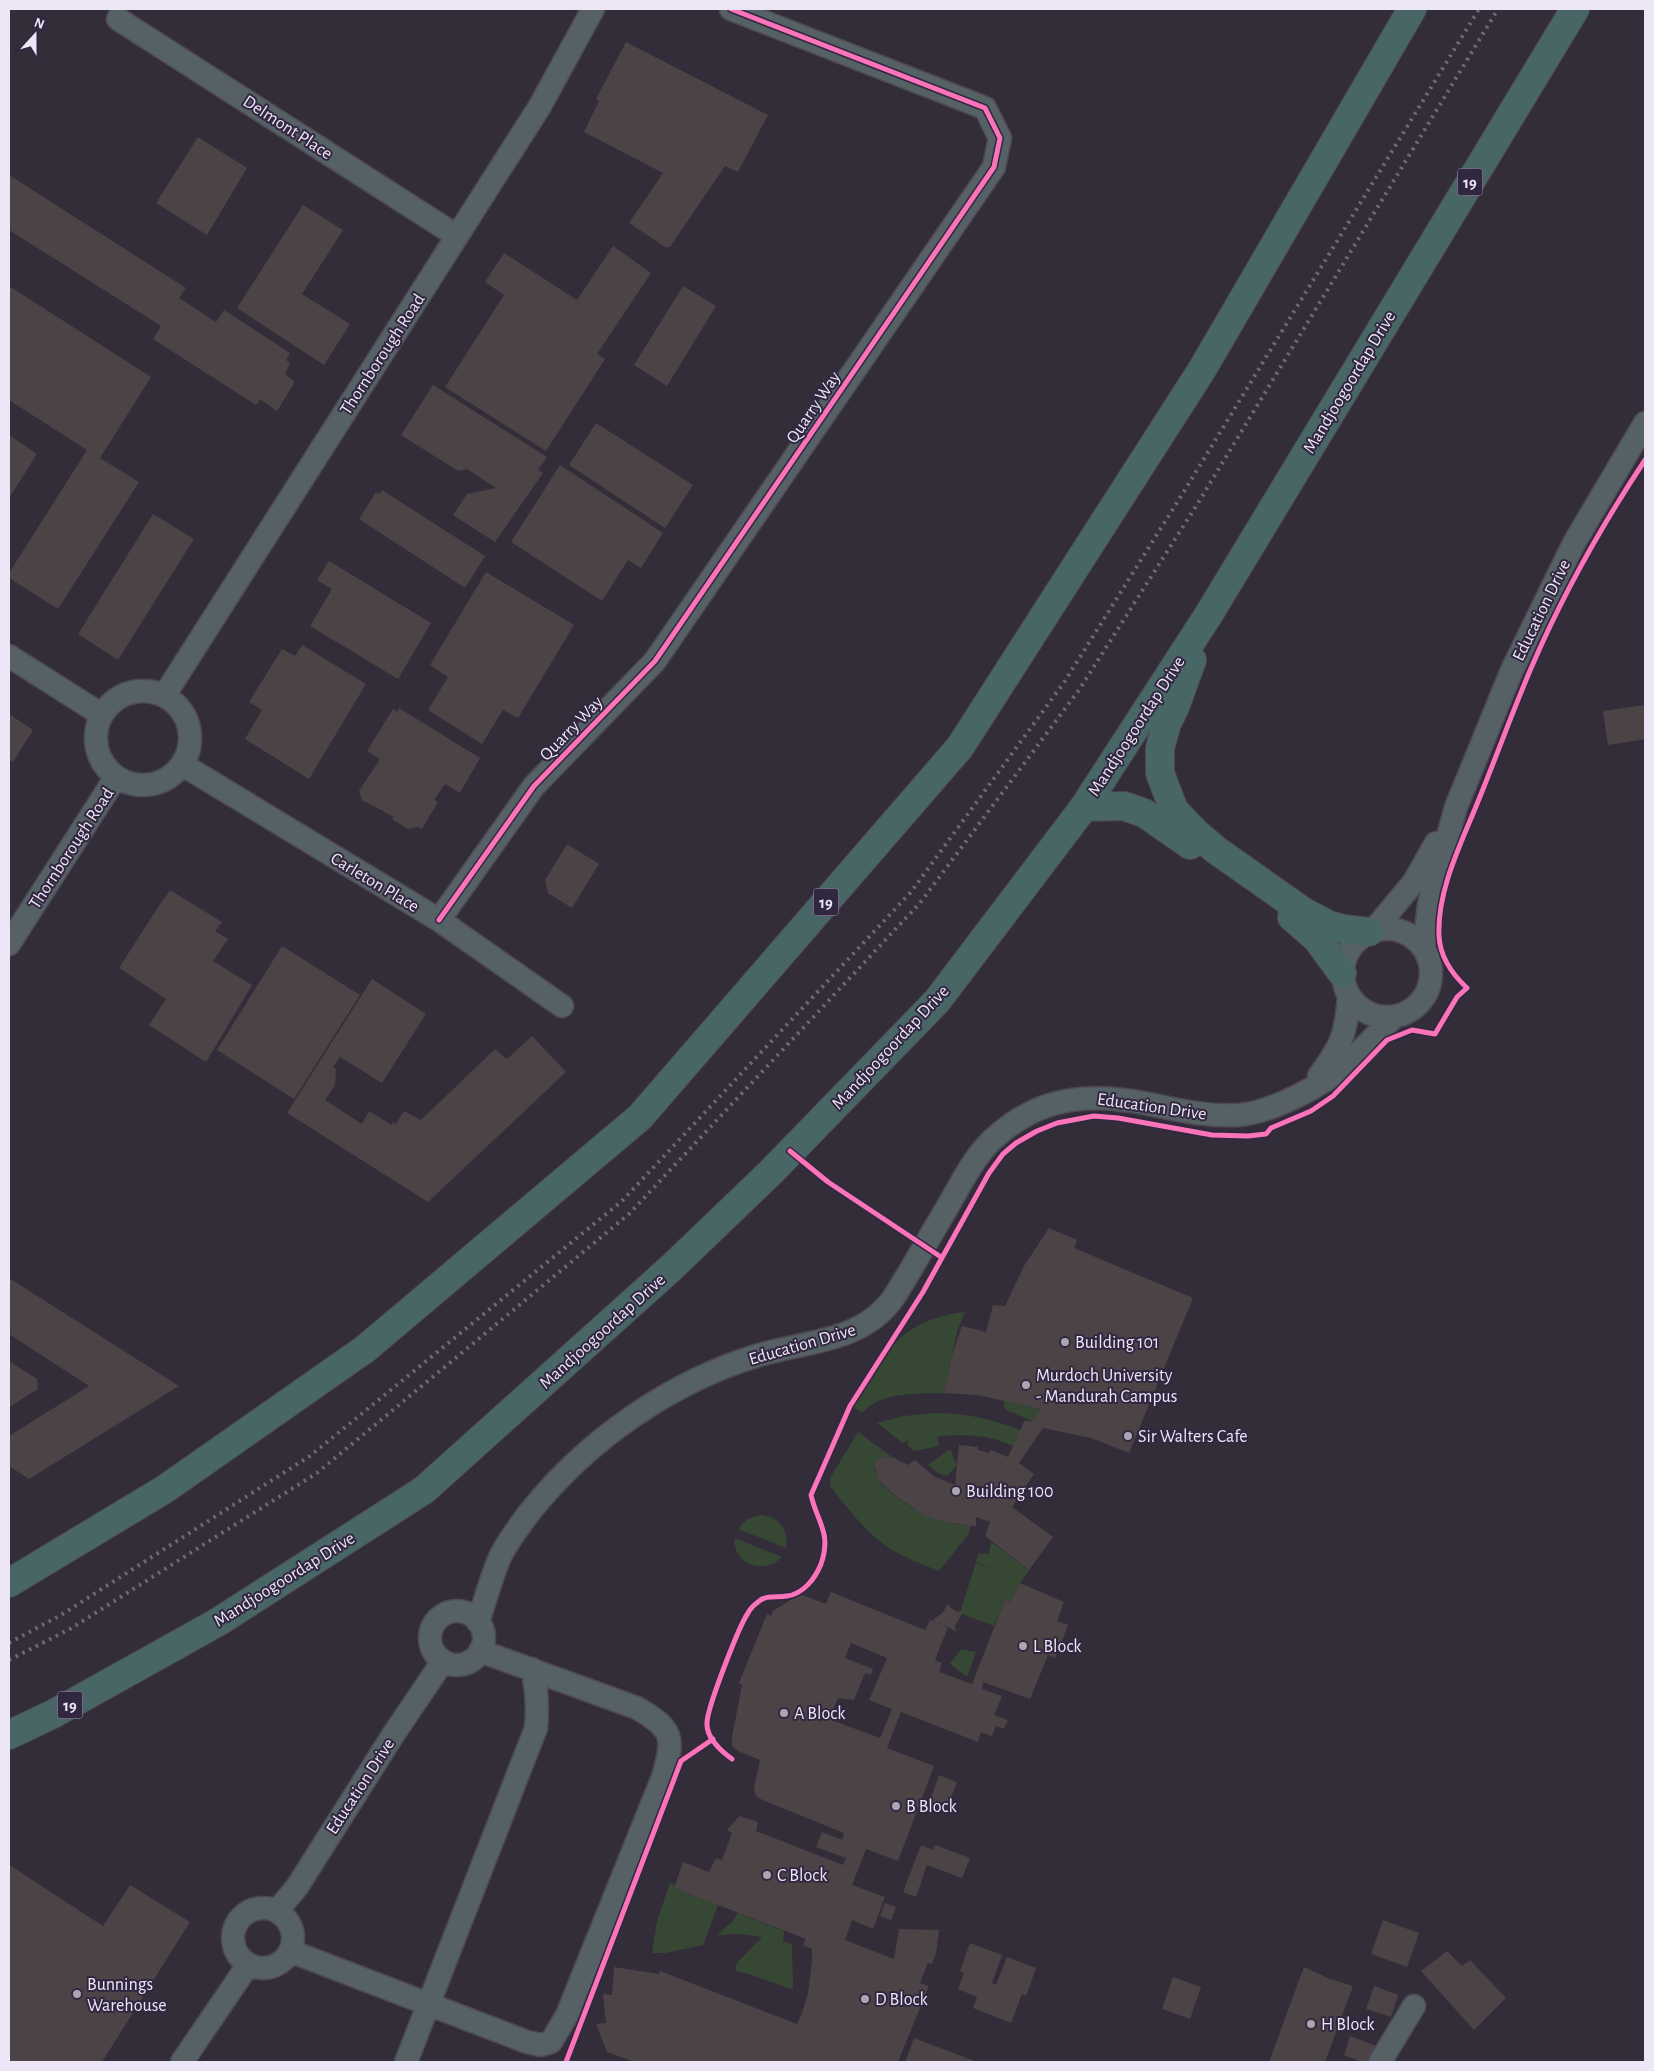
<svg xmlns="http://www.w3.org/2000/svg" width="1654" height="2071" viewBox="0 0 1654 2071" font-family="'Alegreya Sans',sans-serif">
	<style>
		.green { fill: #364833 }
		.building { fill: #4b4345; fill-rule: evenodd }
		.lines { fill: none; stroke-linecap: round; stroke-linejoin: round }
		.street-casing { stroke: #4d4853; stroke-width: 25 }
		.highway-casing { stroke: #4d4853; stroke-width: 30 }
		.street { stroke: #556164; stroke-width: 22 }
		.highway { stroke: #496667; stroke-width: 28 }
		.rail { stroke: #676d71; stroke-width: 4; stroke-dasharray: 2.5 5; stroke-linecap: butt }
		.cycleway-casing { stroke: #322740; stroke-width: 8 }
		.cycleway { stroke: #fb73b8; stroke-width: 5 }
		.poi-dot { fill: #aca5b4; stroke: #322740; stroke-width: 2 }
		.labels { text-anchor: middle; stroke-width: 4; stroke-linejoin: round; paint-order: stroke }
		.shield { fill: #322740; stroke: #b5adbf; stroke-width: 1 }
		.shield-label { font-size: 16px; font-weight: bold; fill: #ede6f6 }
		.street-label { font-size: 18px; fill: #ede6f6; stroke: #322740 }
		.poi-label { font-size: 18px; fill: #ede6f6; stroke: #322740; text-anchor: start }
	</style>
	<rect width="100%" height="100%" fill="#332d3a"/>
	<path class="green" d="M965,1312l-8,20 -13,61c-28,1 -62,-2 -82,20l-9,-6c31,-53 45,-87 112,-95z
		M1004,1401l37,8 -9,12 -26,-11 -2,-3z
		M934,1413c33,0 56,6 87,17l-8,16c-24,-11 -50,-13 -76,-9l2,9 -25,5 -6,-5v-6l-5,3 -26,-20 27,-7z
		M858,1432l34,25 -2,2 -5,-3 -7,3 -4,10 4,6 -2,4c32,29 50,42 94,47v6l-31,39c-14,-6 -29,-11 -43,-19 -27,-15 -47,-42 -66,-66v-8z
		M950,1449l7,16 -10,11 -9,-3 -10,-8z
		M761,1515c18,2 28,15 25,33l-48,-19 9,-10z
		M735,1538l47,19c-17,18 -50,8 -47,-19z
		M991,1542l38,28 -9,13 -9,19 -6,-2 -11,26 -34,-13 16,-51 35,17 -35,-18 3,-8 10,1z
		M961,1649l15,3 -9,25 -17,-13z
		M670,1883l5,2v3l43,17 -15,40 -38,8h-13l5,-32z
		M738,1913l46,18 -1,10 9,3 1,46 -44,-16 -14,-3 2,-8 25,-26 -21,-3 -24,1 15,-13z"/>
	<path class="building" d="M626,42l142,73 -30,57 -13,-6 -55,81h-5l-36,-24 34,-50 -79,-41 15,-31 -3,-2z
		M198,137l49,31 -40,67 -51,-32z
		M9,175l177,113 -7,10 37,24 8,-12 66,43 -4,7 4,3 -5,11 10,8 -18,29 -17,-12 -4,6 -103,-66 8,-13 -152,-96z
		M303,205l40,25 -41,64 48,30 -26,41 -87,-57z
		M613,246l38,27 -54,81 8,5 -59,92 -101,-64 59,-92 -19,-13 19,-29 73,47z
		M9,286l142,91 -51,81 39,24 -81,127 -49,-31v-5l78,-123 -78,-50z
		M683,286l33,20 -49,80 -33,-21z
		M433,385l114,72 -9,13 5,3 -48,69 -42,-27 14,-21 29,-6 -29,-19 -9,2 -57,-36z
		M596,423l97,62 -28,43 -96,-63z
		M9,435l28,19 -28,44z
		M560,465l103,68 -22,35 -13,-8 -26,41 -91,-59z
		M382,490l103,66 -20,32 -106,-69 17,-27 4,2z
		M153,514l41,25 -76,121 -40,-26z
		M329,561l102,62 -33,56 -88,-53 22,-37 -15,-9z
		M486,572l88,53 -56,93 -15,-8 -21,34 -54,-34 20,-33 -18,-12z
		M302,645l64,39 -57,95 -64,-40 17,-29 -13,-8 33,-53 13,7z
		M1645,705v34l-37,6 -5,-34z
		M399,708l81,50 -20,35 -15,-9 -11,16 4,2 -16,27 -4,-2 -10,2 -16,-10 2,-2 -32,-17 -3,-9 21,-32 -13,-8 26,-42 4,3z
		M9,714l24,16 -20,32 -4,-2z
		M567,844l32,20 -27,44 -24,-15 -3,-13z
		M170,890l52,32 -7,9 13,8 -15,22 39,24 -46,77 -57,-37 17,-26 -47,-31 45,-70h1z
		M282,946l78,49 -66,104 -77,-49z
		M372,979l54,35 -44,69 -42,-26 -7,10 3,2 -1,16 -10,15 37,24 7,-13 23,14 1,-3 3,2 8,-13 17,9 74,-71 12,10 25,-23 34,36 -138,130 -141,-89z
		M1049,1228l28,12 -3,8 119,50 -64,155 -38,-15 -48,-10 -24,35 15,11 -22,33 41,30 -24,33 -44,-34 5,-14 -14,-5v9h-6l-30,-5 -18,-7 -25,-17 -21,-19 2,-3 -4,-9 4,-7 7,-3 5,3 2,-2 16,8 7,-5 20,17 20,8 4,-40 19,2v3l11,3 2,-3 17,7 17,-37 6,2 10,-13 -64,-14 -33,-2 9,-41 9,-26 24,6 7,-27 12,1 19,-40z
		M9,1278l170,108 -150,93 -20,-13v-30l80,-50 -80,-52z
		M9,1361l28,18 1,10 -29,18z
		M1020,1583l44,19 -7,19 11,4 -13,33 -7,-3 -18,44 -47,-17 -1,7 20,7 -8,19 14,5 -4,9 -8,-3 -4,10 -11,-4 -3,10 -77,-30 -14,36 47,18 -36,95 -32,-12 -14,36 33,12 -12,32 -21,-9 -7,20 49,19 5,-30 40,1 -3,23 -4,11 -4,-1 -8,20 9,3 -31,76h-263l-28,-10 -11,-28 10,-1 -3,-29 9,1 2,-28 45,7 1,-3 137,53 5,-11 6,-20 4,-32v-12l-9,-4 3,-6 -132,-51 9,-26 26,10 7,-14 6,2 10,-27 -5,-3 12,-14 19,6 -2,9 87,34 3,-7 -30,-11 6,-15 20,8 2,-7 -86,-35 -3,-4 -1,-6 6,-28 -22,-9 -6,-5v-9l10,-52 -3,-2 28,-69 4,2 2,-5 27,-17 26,10 5,-12 94,38 5,-10 18,7 -13,33 7,3 -3,9 33,12 33,-84 6,2zM851,1643l36,15 -18,42 23,9 -12,29 -51,-19 9,-21 16,2 11,-27 6,2 2,-6 -28,-11z
		M947,1604l8,7 8,1 -8,14 1,6 -9,-6 -15,-5 12,-10z
		M939,1775l18,7 -10,25 -17,-6z
		M921,1845l12,5 2,-5 35,13 -8,20 -35,-13 -11,32 -13,-5z
		M11,1866l92,60 27,-41 60,37 -88,140h-93v-195z
		M885,1903l11,4 -5,13 -11,-4z
		M1383,1920l36,13 -12,34 -36,-13z
		M970,1943l32,12 -10,28 4,2 11,-28 29,11 -10,28 -4,-2 -11,29 -38,-15 6,-16 -2,5 -19,-8 6,-16 -4,-2z
		M1447,1951l15,15 8,-6 36,38 -32,32 -53,-59z
		M1304,1967l26,12 23,7 -28,76h-56z
		M1173,1977l28,10 -11,32 -28,-10z
		M1374,1986l24,9 -7,22 -25,-8z
		M1350,2036l29,11 -6,15h-11l-18,-7z
		M914,2038l63,24h-72z"/>
	<g class="lines">
		<defs>
			<path id="street" d="M118,19l339,217
				M9,656l93,59
				M96 738a47 47 0 1 1 94 0a47 47 0 1 1-94 0Z
				M164,696l376,-590 53,-97
				M183,765l256,155 123,86
				M439,920l95,-134 121,-125 339,-494 6,-29 -15,-30 -254,-99
				M1343 973a44 44 0 1 1 88 0a44 44 0 1 1-88 0Z
				M1373,931l41,-49 22,-39
				M9,944l107,-167
				M1424,949l5,-45 27,-97 56,-137 62,-127 71,-120
				M1319,1076c23,-31 27,-42 30,-80
				M430 1638a27 27 0 1 1 54 0a27 27 0 1 1-54 0Z
				M478,1622c7,-21 13,-44 22,-65 7,-15 19,-30 29,-44 58,-73 141,-131 230,-158 48,-14 104,-13 135,-58 19,-30 36,-61 54,-91 15,-26 28,-54 52,-73 45,-38 93,-40 149,-29 29,6 59,13 90,11 34,-3 85,-30 111,-53 15,-15 30,-31 45,-46
				M233 1938a30 30 0 1 1 60 0a30 30 0 1 1-60 0Z
				M277,1911l20,-24 96,-152 50,-74
				M290,1951l237,91 14,3 10,-3 16,-27 96,-238c12,-40 10,-48 -26,-69l-157,-57
				M182,2062l66,-97
				M406,2062l130,-334c2,-21 1,-39 -4,-59
				M1380,2062l34,-56"/>
			<path id="highway" d="M1192,660l-17,47 -8,16 -7,25v25l14,37 22,23 20,17 88,62 25,13 14,4 26,3
				M1084,807l40,-1 20,7 46,32
				M1292,917l25,22 25,34
				M9,1583l156,-94 200,-140 275,-232 320,-370 243,-379 209,-359
				M9,1735l44,-21 165,-92 206,-132 248,-223 99,-95 166,-171 147,-194 125,-193 366,-605"/>
		</defs>
		<use href="#street" class="street-casing"/>
		<use href="#highway" class="highway-casing"/>
		<use href="#street" class="street"/>
		<use href="#highway" class="highway"/>
		<path class="rail" d="M9,1643l52,-28 249,-159 312,-255 289,-309 154,-211 118,-188 296,-484
			M9,1660l61,-31 247,-156 312,-259 291,-311 159,-213 119,-187 300,-494"/>
		<defs>
			<path id="cycleway" d="M439,920l95,-134 121,-125 339,-494 6,-29 -15,-30 -254,-99
				M790,1151l38,31 113,75
				M732,1759c-11,-8 -26,-22 -25,-36 0,-15 32,-97 41,-110 2,-4 6,-8 10,-11 9,-8 18,-4 29,-6 16,-2 28,-17 34,-32 11,-31 -4,-42 -10,-69l39,-89 73,-114 66,-119 14,-19 13,-11 21,-12 20,-8 37,-7 24,2 94,17 36,1 18,-2 5,-6 40,-17 22,-15 54,-56 25,-10 23,4 22,-37 10,-9c-15,-14 -27,-31 -28,-52 -2,-47 23,-94 40,-137 18,-44 34,-89 53,-133 31,-72 70,-141 113,-206
				M566,2062l115,-301 32,-22"/>
		</defs>
		<use href="#cycleway" class="cycleway-casing"/>
		<use href="#cycleway" class="cycleway"/>
	</g>
	<g class="poi-dot">
		<circle cx="1065" cy="1342" r="5"/>
		<circle cx="1026" cy="1385" r="5"/>
		<circle cx="1128" cy="1436" r="5"/>
		<circle cx="956" cy="1491" r="5"/>
		<circle cx="1023" cy="1646" r="5"/>
		<circle cx="784" cy="1713" r="5"/>
		<circle cx="896" cy="1806" r="5"/>
		<circle cx="767" cy="1875" r="5"/>
		<circle cx="77" cy="1994" r="5"/>
		<circle cx="865" cy="1999" r="5"/>
		<circle cx="1311" cy="2024" r="5"/>
	</g>
	<g class="labels">
		<g class="shield">
			<rect x="1457.5" y="168.5" width="25" height="27" rx="4"/>
			<rect x="813.5" y="888.5" width="25" height="27" rx="4"/>
			<rect x="57.5" y="1691.5" width="25" height="27" rx="4"/>
		</g>
		<g class="shield-label">
			<text x="1470" y="188">19</text>
			<text x="826" y="908">19</text>
			<text x="70" y="1711">19</text>
		</g>
		<g class="street-label">
			<text transform="translate(288 127) rotate(33)" y="6">Delmont Place</text>
			<text transform="translate(382 354) rotate(-57)" y="6">Thornborough Road</text>
			<text transform="translate(1349 382) rotate(-59)" y="6">Mandjoogoordap Drive</text>
			<text transform="translate(813 407) rotate(-56)" y="6">Quarry Way</text>
			<text transform="translate(1541 610) rotate(-64)" y="6">Education Drive</text>
			<text transform="translate(1136 726) rotate(-57)" y="6">Mandjoogoordap Drive</text>
			<text transform="translate(571 728) rotate(-46)" y="6">Quarry Way</text>
			<text transform="translate(71 848) rotate(-57)" y="6">Thornborough Road</text>
			<text transform="translate(375 882) rotate(31)" y="6">Carleton Place</text>
			<text transform="translate(890 1047) rotate(-47)" y="6">Mandjoogoordap Drive</text>
			<text transform="translate(1152 1106) rotate(8)" y="6">Education Drive</text>
			<text transform="translate(602 1331) rotate(-42)" y="6">Mandjoogoordap Drive</text>
			<text transform="translate(802 1344) rotate(-16)" y="6">Education Drive</text>
			<text transform="translate(284 1579) rotate(-32)" y="6">Mandjoogoordap Drive</text>
			<text transform="translate(360 1786) rotate(-57)" y="6">Education Drive</text>
		</g>
		<g class="poi-label">
			<text x="1075" y="1348">Building 101</text>
			<text x="1036" y="1381">Murdoch University<tspan x="1036" dy="21">- Mandurah Campus</tspan></text>
			<text x="1138" y="1442">Sir Walters Cafe</text>
			<text x="966" y="1497">Building 100</text>
			<text x="1033" y="1652">L Block</text>
			<text x="794" y="1719">A Block</text>
			<text x="906" y="1812">B Block</text>
			<text x="777" y="1881">C Block</text>
			<text x="87" y="1990">Bunnings<tspan x="87" dy="21">Warehouse</tspan></text>
			<text x="875" y="2005">D Block</text>
			<text x="1321" y="2030">H Block</text>
		</g>
	</g>
	<rect width="1654" height="2071" fill="none" stroke="#ede6f6" stroke-width="20"/>
	<g transform="translate(35 35) rotate(21)" stroke="#322740" stroke-width="4" paint-order="stroke">
	<path d="M0-4L9 19L0 12L-9 19Z" fill="#ede6f6"/>
	<text y="-8" font-size="14" font-weight="bold" text-anchor="middle" fill="#ede6f6">N</text>
	</g>
</svg>
